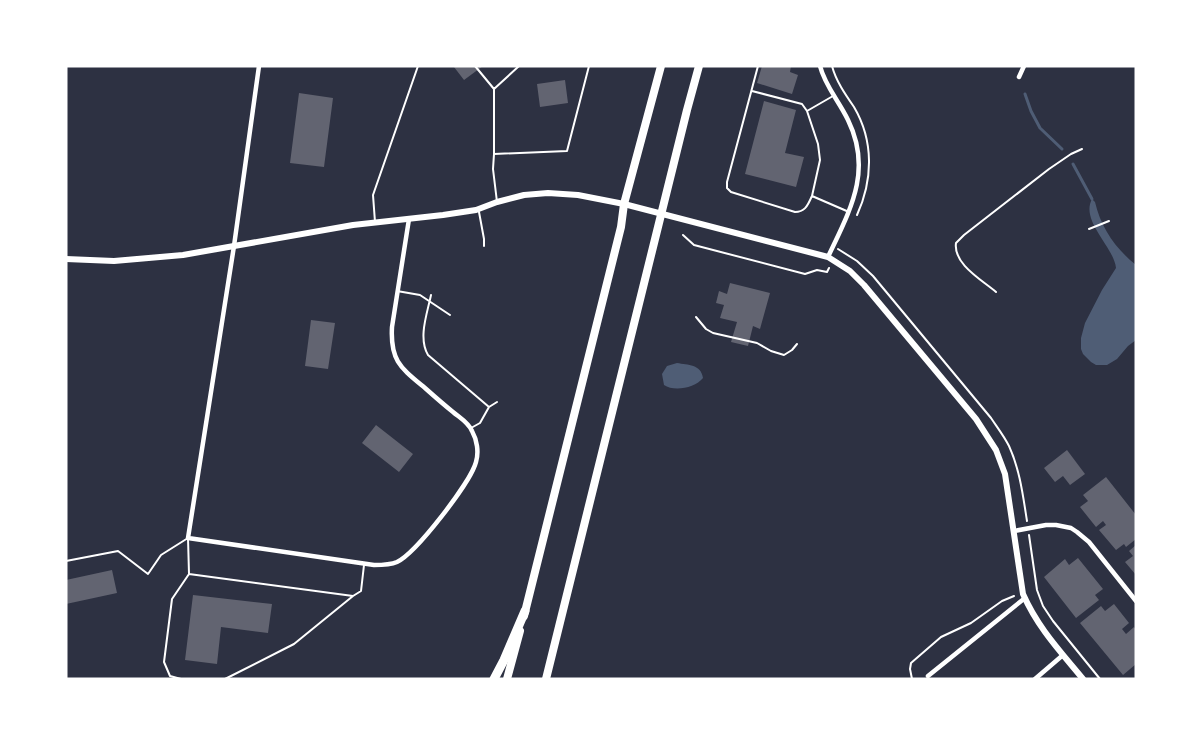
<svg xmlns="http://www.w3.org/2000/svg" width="1202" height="745" viewBox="0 0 1202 745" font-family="'PT Sans Narrow',sans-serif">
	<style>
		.water { fill: #4f5d75 }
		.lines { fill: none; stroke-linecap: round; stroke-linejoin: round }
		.stream { stroke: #4f5d75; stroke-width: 3 }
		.building { fill: #626471 }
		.path { stroke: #fff; stroke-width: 2 }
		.service { stroke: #fff; stroke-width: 2 }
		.minor { stroke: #fff; stroke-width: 4.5 }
		.tertiary { stroke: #fff; stroke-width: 6 }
		.trunk { stroke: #fff; stroke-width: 8 }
		.motorway { stroke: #fff; stroke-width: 9 }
	</style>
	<rect width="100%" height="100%" fill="#2d3142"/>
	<path class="water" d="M1092,199l3,3c6,26 21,47 41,63v75l-8,6 -11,13 -10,6h-11l-5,-3 -8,-8 -2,-5v-11l4,-15 17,-33 14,-22c-2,-21 -36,-47 -24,-69z
		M677,363c11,2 24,1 26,15 -8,10 -29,14 -39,7l-2,-11 5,-8z"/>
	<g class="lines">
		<path class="stream" d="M1025,94l6,17 9,17 22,21
			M1073,164l19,35"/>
	</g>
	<path class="building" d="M455,66h28l-19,14 -10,-13z
		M762,66h29l-1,6 8,3 -6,19 -35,-11z
		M565,80l3,23 -28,4 -3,-23z
		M299,93l34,5 -9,69 -34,-4z
		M764,101l32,9 -11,43 19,4 -8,30 -51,-13z
		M730,283l40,10 -10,36 -7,-3 -5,20 -17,-4 6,-20 -17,-4 4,-13 -8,-2 3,-12 8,3z
		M311,320l24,3 -7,46 -23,-3z
		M376,425l37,29 -14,18 -37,-29z
		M1067,450l18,24 -15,11 -7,-9 -8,6 -11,-14z
		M1106,477l30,38v24l-10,8 -2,-3 -8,6 -17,-20 7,-5 -3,-4 -7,6 -16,-20 8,-6 -5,-6z
		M1136,545v30l-11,-13 8,-6 -4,-5z
		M1078,558l25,31 -8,6 4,5 -23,18 -32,-41 21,-18 4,6z
		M112,570l5,23 -51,11v-24z
		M193,595l79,9 -4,29 -47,-6 -4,37 -32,-4z
		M1114,604l15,19 -7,6 4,5 8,-7 2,3v34l-13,11 -43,-52 21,-17 4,5z"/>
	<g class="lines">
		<path class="path" d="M832,66c4,15 13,28 22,41 20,34 19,73 3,108
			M1089,229l20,-8
			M683,235l11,10 111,29 12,-4 10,2 2,-4
			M838,249l19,12 16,15 118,142c6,9 13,18 18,28 11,24 14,50 18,75
			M996,292c-14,-12 -43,-28 -40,-49l8,-8 85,-66 22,-15 11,-5
			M1029,535l8,55 6,16 10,15 47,58
			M912,679l-2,-10 1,-6 30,-26 30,-14 31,-22 12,-5"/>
		<path class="service" d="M475,66l19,23
			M758,66l-31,116v6l4,4 64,20c11,0 13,-8 17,-16l37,16
			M752,91l50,13 5,7 11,33 2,16 -8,36
			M807,111l26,-15
			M494,154v-65l25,-23
			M497,202l-4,-33 1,-15 73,-3 22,-85
			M479,212l5,27v7
			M375,222l-2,-27 45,-129
			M397,291l23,4 30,20
			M431,295c-4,19 -13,43 -3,60l61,52
			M696,317l10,12 7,4 44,10 14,8 13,4 8,-5 5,-6
			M471,428l9,-5 9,-16 8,-5
			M66,561l52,-10 30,23 13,-19 27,-17
			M189,574l164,22 -59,48 -69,35
			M353,596l8,-5 3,-26
			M181,679l-11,-3 -6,-14 8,-63 17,-25 -1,-36"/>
		<path class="minor" d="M259,66l-25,180 -46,292 186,27c8,0 16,0 23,-3 19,-9 74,-80 79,-100 3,-10 1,-22 -4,-31 -4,-9 -12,-13 -19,-19 -10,-8 -19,-16 -28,-24 -24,-20 -35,-27 -33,-61l17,-108
			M820,66c5,20 19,35 28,54 25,51 2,90 -20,137
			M1019,77l5,-11
			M1014,531l32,-6h10l15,3 6,4 12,10 47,59
			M928,676l97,-78
			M1035,679l28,-24"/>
		<path class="tertiary" d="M66,259l48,2 69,-6 170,-30 90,-10 33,-5 21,-8 27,-7 24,-2 30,2 46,9 204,53 22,14 14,14 112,134 20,31 9,24 18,120c15,34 37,57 60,85"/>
		<path class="trunk" d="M524,616l97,-389 3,-23 37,-138
			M507,679l13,-48
			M546,679l141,-569 12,-44"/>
		<path class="motorway" d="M494,679l10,-19 21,-49"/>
	</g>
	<rect width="1202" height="745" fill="none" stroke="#ffffff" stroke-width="135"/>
</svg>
